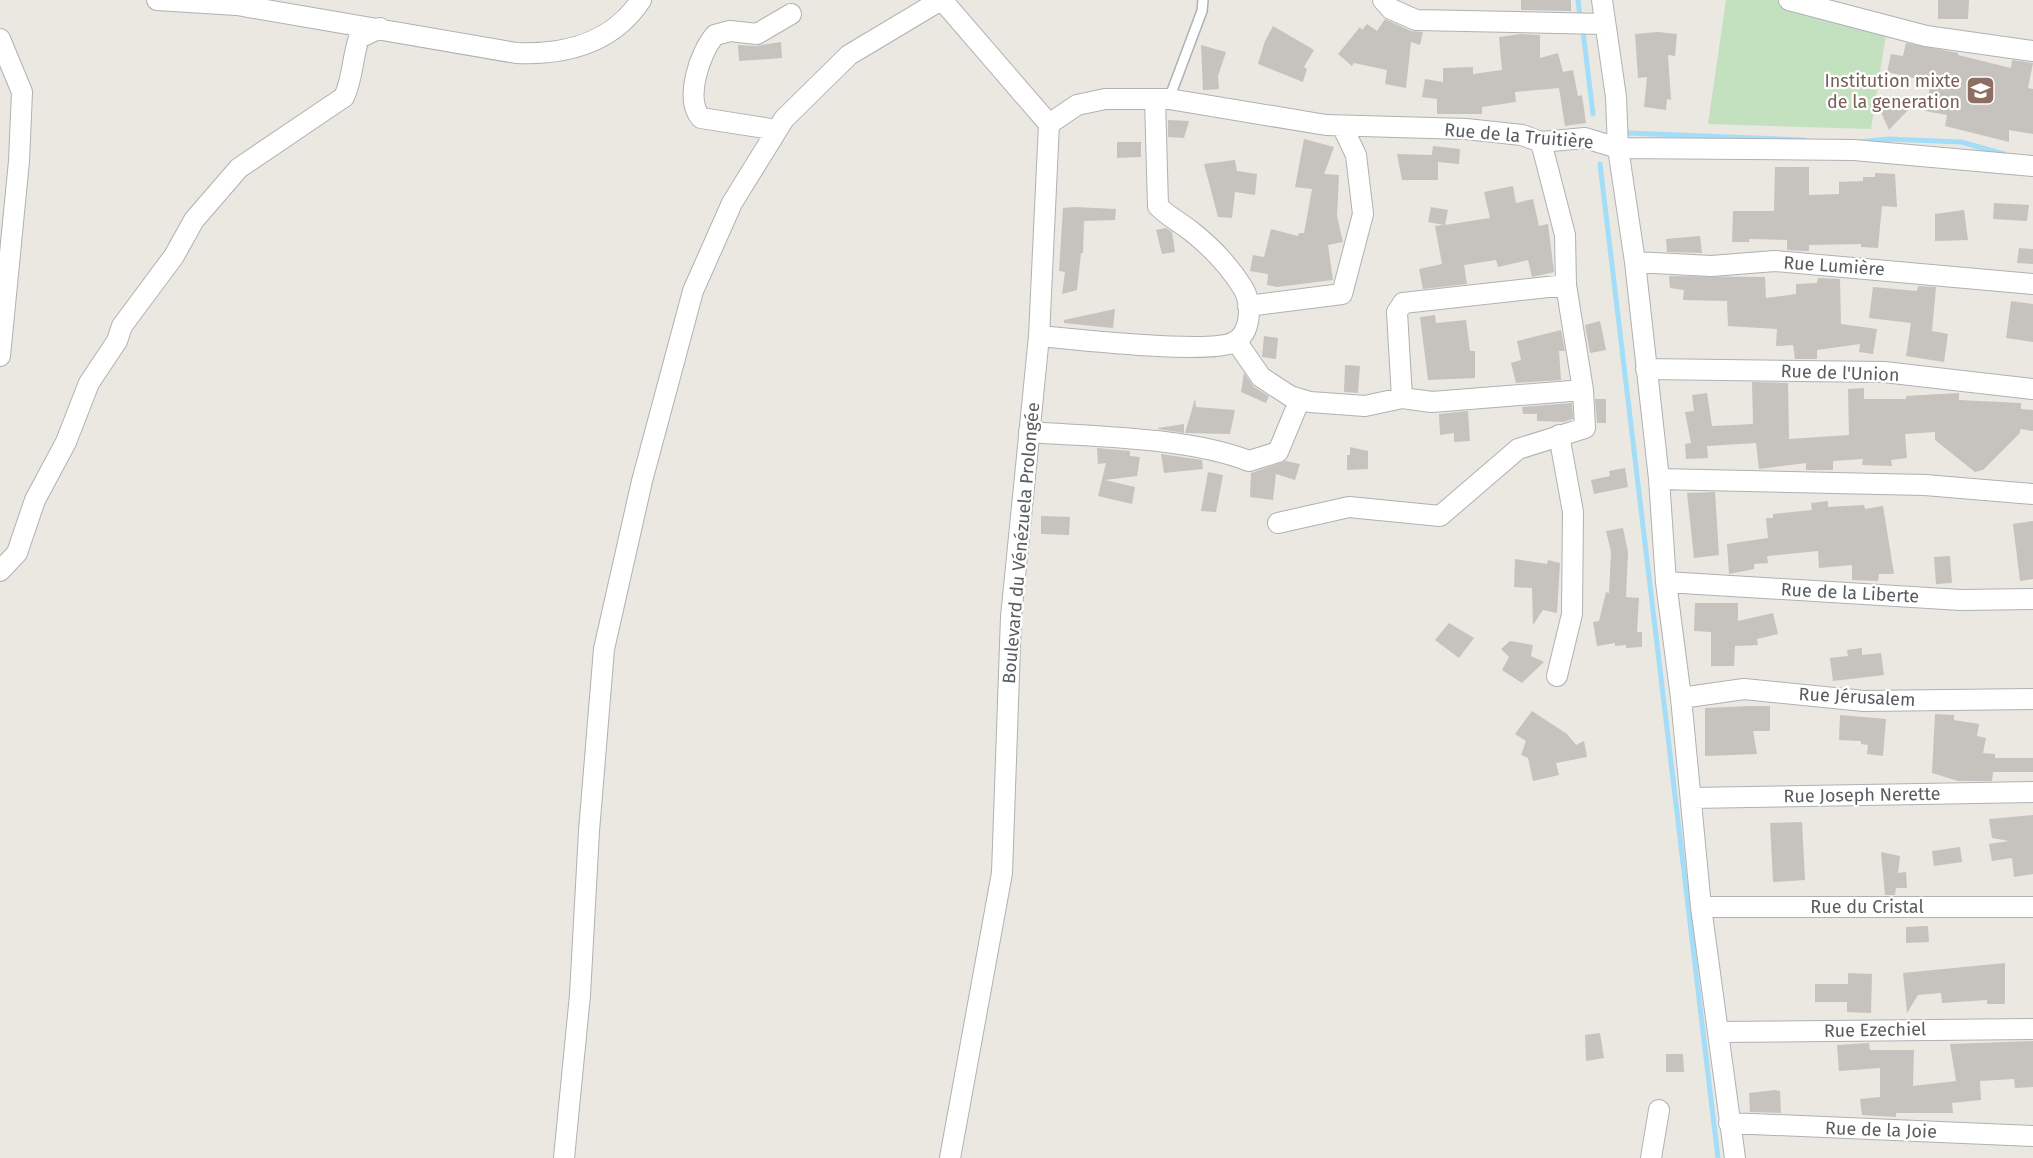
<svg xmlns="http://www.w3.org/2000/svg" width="2033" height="1158" viewBox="0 0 2033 1158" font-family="'Fira Sans',sans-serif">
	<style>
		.green { fill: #c3e1bf }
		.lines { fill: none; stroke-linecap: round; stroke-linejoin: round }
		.stream { stroke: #a4ddf8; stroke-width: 5 }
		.building { fill: #c6c2bd }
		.service-casing { stroke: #aeb2b5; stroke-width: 12 }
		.minor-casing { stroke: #aeb2b5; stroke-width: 22 }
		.service { stroke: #fff; stroke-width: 9 }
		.minor { stroke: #fff; stroke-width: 20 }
		.labels { text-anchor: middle; stroke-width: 4.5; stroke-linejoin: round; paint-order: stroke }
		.education-label { font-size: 18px; fill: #785e54; stroke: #fff; text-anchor: end }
		.street-label { font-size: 18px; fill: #595d60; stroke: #fff }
	</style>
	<rect width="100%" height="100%" fill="#ebe7e1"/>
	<path class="green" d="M1726,0h62l99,28 -16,101 -163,-5z"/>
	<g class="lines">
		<path class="stream" d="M1578,0l2,16
			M1583,31l10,83
			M1627,133l178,7
			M1859,142l29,-3 73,3 43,12
			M1600,164l118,994"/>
	</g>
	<path class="building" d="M1521,0h50v11l-50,-1z
		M1938,0h31l-1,19h-30z
		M1385,19l26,12 12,1 -3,13 -9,-3 -5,46 -21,-4 2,-14 -33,-7 -2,3 -14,-12 22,-27 2,3 5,-6 10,7z
		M1273,26l41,24 -10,17 3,2 -4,13 -45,-18 7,-23z
		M1658,32l19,2 -2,22 -7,-1 3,45 -4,-1 -1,11 -22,-3 3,-30 -9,1 -3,-44z
		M1521,34l19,1v23l18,-5 5,19 10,-2 5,26 4,-1 4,28 -21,3 -6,-38 -44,4 1,10 -34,5v7h-45v-15l-15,-2 3,-18 18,3v-14l30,-1v7l29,-4 -3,-33z
		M781,42l1,16 -43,3 -1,-16 18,1z
		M1906,43l52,10v2l53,13 1,-8 21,3 -5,25 5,1v45l-24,-4v12l-64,-16 2,-11 -22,-4 6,-29 -44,-10 4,-18 12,2z
		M1201,45l25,7 -8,24 1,13 -16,1z
		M1883,103l26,6 -20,21 -8,-18z
		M1168,120l21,1 -5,17 -16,-1z
		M1304,139l30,8 -10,27 15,1 -2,41 6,26 -15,3 5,35 -56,7 -10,-2 1,-11 -18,-3 3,-16 11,2 7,-28 27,7 1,-3h5l8,-44 -17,-2z
		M1117,142h24v15l-24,1z
		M1433,146l27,3 -1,15 -21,-2v18h-36l-5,-26 35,1z
		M1235,160l2,11 20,3 -2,21 -20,-3 -3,26 -14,-1 -14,-53z
		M1775,167h34v28l30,-1v-12l24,-1v-4h12v-4l20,1 2,33 -15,-1 -4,42 -17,-1v-3l-52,1v6h-8l-14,-1v-10l-38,-1v3h-17l1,-31h41z
		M1513,186l3,17 17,-4 6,27 9,-2 6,48 -22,5 -4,-17 -30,7 -2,-7 -32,5 3,19 -44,5 -4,-20 23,-5 -7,-38 9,-1 -16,-3 3,-15 17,3 -3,15 45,-7 -6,-26z
		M1994,203l35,2 -2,16 -34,-2z
		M1074,207l42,2 -1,11 -31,1 -1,32h-2l-4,37 -15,4 3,-22 -6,-1 4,-63z
		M1964,210l4,30 -33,1v-27z
		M1166,228l6,4 3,20 -13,2 -6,-24z
		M1700,236l2,17 -35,-1 -1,-13z
		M2019,248l14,1v15l-16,-1z
		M1669,276l96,1 1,21 30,-4v-10l21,-1 1,-5 22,1 1,45 36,5 -4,25 -14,-2 1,-8 -43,6v9h-22l-2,-14 -17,1 1,-17 -49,-3 -1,-25 -44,-1 1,-10 -14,-2z
		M1918,286l18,1 -4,44 16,3 -4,28 -38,-6 5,-33 -42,-5 4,-31 44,4z
		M2011,301l22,3v38l-27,-4z
		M1115,309l-2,19 -49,-5v-3z
		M1435,315l1,8 30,-3 4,31h5v27l-47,2 -8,-63z
		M1600,321l6,29 -16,3 -5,-28z
		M1561,330l4,21h-6l2,29 -45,3 -5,-20 10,-3 -4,-19z
		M1264,336l14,2 -2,21 -14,-2z
		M1345,365l15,1 -2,27 -14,-1z
		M1244,373l10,14 15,9 -3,7 -25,-11z
		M1752,382l36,1 1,56 60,-4 -1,-46 16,-1v11h42v-3l53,-3v7l62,3v6l12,1v21l-13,-2v4l-37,37 -8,2 -40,-32v-8l-30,2 2,24 -16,2 1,6 -30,-1 1,-6 -30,2v9h-27v-7l-47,6 -3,-26 -49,3 1,12 -22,1 -1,-15 6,-1 -6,-31 9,-1 -2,-16 15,-2 5,33 41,-2z
		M1195,399l1,8 39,3 -5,24 -45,-1z
		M1595,399h11v24h-9z
		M1572,403l1,16 -10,3 -26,-1v-7h-14l-1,-7z
		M1468,411l2,30 -16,1v-9l-14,2 -1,-21z
		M1184,424v9l-26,-4v-1z
		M1350,447l18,4v18l-21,1v-15h3z
		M1097,448l33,3v5l10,1 -3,19 -32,4 30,7 -3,17 -34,-8 8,-33 -8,1z
		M1161,454l41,6 1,9 -39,4z
		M1286,461l14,3 -5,16 -19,-6 -3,26 -23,-3 1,-24z
		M1625,468l3,19 -34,7 -3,-14 19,-4 -1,-5z
		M1208,472l15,3 -7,37 -15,-1z
		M1715,492l4,63 -25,3 -7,-65z
		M1828,501v6l36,-2 1,4 18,-3 11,68h-15l-1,7 -26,-1v-15l-33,3 -1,-17 -51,5 1,7 -14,1v5l-25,5 -2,-30 41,-6 -2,-20h7v-4l39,-4 -1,-7z
		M1041,516l29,1 -1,18 -28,-1z
		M2033,521v58l-13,2 -7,-57z
		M1623,528l5,24 -2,45 13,1 -2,34h5v15l-16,1v-3l-11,1v-3l-18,3 -4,-24 6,-1 7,-29 3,1 2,-41 -5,-21z
		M1950,556l2,27 -16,1 -2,-27z
		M1515,559l32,5 1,-4 12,3 -3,50 -14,-3 -10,15 -1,-37 -18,-1z
		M1695,603h43v18l35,-8 5,21 -21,5 1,6 -23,1 -1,20h-23v-34l-17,-1z
		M1449,623l25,15 -15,20 -24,-18z
		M1510,641l23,4 -2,11 13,6 -22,21 -20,-13 7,-13 -8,-8z
		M1862,648v7l19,-2 3,22 -51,6 -3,-23 18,-2 -1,-6z
		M1750,706h20v25h-17l4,23 -52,2v-48z
		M1532,711l35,23 9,11 8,-4 3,16 -31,6 3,12 -26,6 -5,-23 -7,-3 5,-14 -11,-7z
		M1935,714l19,1v5l25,4 -2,12 9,2 -3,15 12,1v4h38v14h-40l-1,9h-34l-26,-8z
		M1840,715l46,4 -3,37 -16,-2 1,-9 -7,-1v-3l-22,-1z
		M2033,815v59l-19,3 -2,-19 -20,3 -3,-17 20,-3 -17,-3 -3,-19z
		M1802,822l3,58 -32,2 -3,-59z
		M1960,847l2,15 -28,4 -2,-15z
		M1881,852l19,4 -2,17 8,-1 1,16h-11l-1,7h-10z
		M1928,926l1,16 -23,1v-16z
		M2005,963v41h-18v-4l-45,3 -1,-10 -23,2 -11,18 -4,-40z
		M1848,973l24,1 -1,39 -24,-1v-10h-32v-18h33z
		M1600,1033l4,25 -18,3 -1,-26z
		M2033,1041v46l-18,1 -1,-9 -34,2 1,19 -29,3 1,10h-57v4l-34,-2 -2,-16 20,-2v-29l-41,3 -2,-26 32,-2 1,7h44l-1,36 43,-5 -6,-37z
		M1666,1054h17l1,18h-18z
		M1775,1090l5,1 1,22 -31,-1 -1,-19z"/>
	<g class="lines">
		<defs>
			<path id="service" d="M1169,99l33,-88 1,-11"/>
			<path id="minor" d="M157,0l80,5 279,48c49,2 96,-9 125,-53
				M942,0l107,124 -10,212 -28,281 -9,256 -52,285
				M1383,0l8,9 25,11 188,4
				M1602,0l14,97 2,51 17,114 24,217 7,103 15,116 20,209 34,251
				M1789,0l137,36 107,15
				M0,39l22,53 -3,69 -19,195
				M1049,124l28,-19 28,-6h64l157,26 140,4 56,6 19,7 44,-4 33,10 236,2 179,16
				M777,130l-76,-12c-17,-19 -1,-66 14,-83l15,-4 27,3 34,-20
				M1635,262l76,4 64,-5 258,23
				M1248,306l94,-12 21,-80 -7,-59 -14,-29
				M1039,336c35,3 171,19 195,6 18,-9 18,-39 9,-54 -13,-21 -33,-42 -52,-57 -11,-9 -24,-15 -33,-25l-3,-107
				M1236,341l25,36 29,19 20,6 55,4 37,-8 30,4 151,-12
				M1646,369l238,3 149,17
				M1402,398l-5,-86 6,-9 163,-18
				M1029,432c67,5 159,5 220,29l29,-9 22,-53
				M1659,479l266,6 108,9
				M1278,523l71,-16 91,9 78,-67 67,-21 -2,-38 -17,-105 -1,-50 -24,-93
				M0,571l17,-18 18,-53 31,-58 23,-59 28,-42 5,-15 52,-70 20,-36 45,-52 105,-71c9,-18 8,-39 15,-59l21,-10
				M1666,582l295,18 72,-1
				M1557,676l15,-62 1,-102 -14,-77
				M1681,698l63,-9 120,12 169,-2
				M1691,798l342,-6
				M1701,907h332
				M1718,1032l315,-3
				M1729,1123l304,13
				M564,1158l16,-163 9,-164 15,-182 38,-168 51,-190 39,-88 52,-84 65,-64 92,-55
				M1651,1158l8,-48"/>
		</defs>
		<use href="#service" class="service-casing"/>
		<use href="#minor" class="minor-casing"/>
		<use href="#service" class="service"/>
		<use href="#minor" class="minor"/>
	</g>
	<defs>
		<symbol id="school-square" viewBox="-11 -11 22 22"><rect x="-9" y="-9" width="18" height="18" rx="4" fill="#8d6e63" stroke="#fff"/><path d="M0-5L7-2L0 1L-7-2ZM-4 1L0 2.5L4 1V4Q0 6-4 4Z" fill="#fff"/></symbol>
	</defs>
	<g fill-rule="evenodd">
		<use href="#school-square" x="1964" y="74" width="33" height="33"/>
	</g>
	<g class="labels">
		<g class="education-label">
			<text x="1960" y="87">Institution mixte<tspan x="1960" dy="21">de la generation</tspan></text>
		</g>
		<g class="street-label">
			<text transform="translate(1519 136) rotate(5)" y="6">Rue de la Truitière</text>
			<text transform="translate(1834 266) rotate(4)" y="6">Rue Lumière</text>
			<text transform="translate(1840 373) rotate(2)" y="6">Rue de l'Union</text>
			<text transform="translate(1021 543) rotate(-85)" y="6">Boulevard du Vénézuela Prolongée</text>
			<text transform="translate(1850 593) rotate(3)" y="6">Rue de la Liberte</text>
			<text transform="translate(1857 697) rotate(3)" y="6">Rue Jérusalem</text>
			<text transform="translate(1862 795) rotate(-1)" y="6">Rue Joseph Nerette</text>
			<text x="1867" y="913">Rue du Cristal</text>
			<text transform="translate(1875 1030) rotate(-1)" y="6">Rue Ezechiel</text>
			<text transform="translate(1881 1130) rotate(2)" y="6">Rue de la Joie</text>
		</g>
	</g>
</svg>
